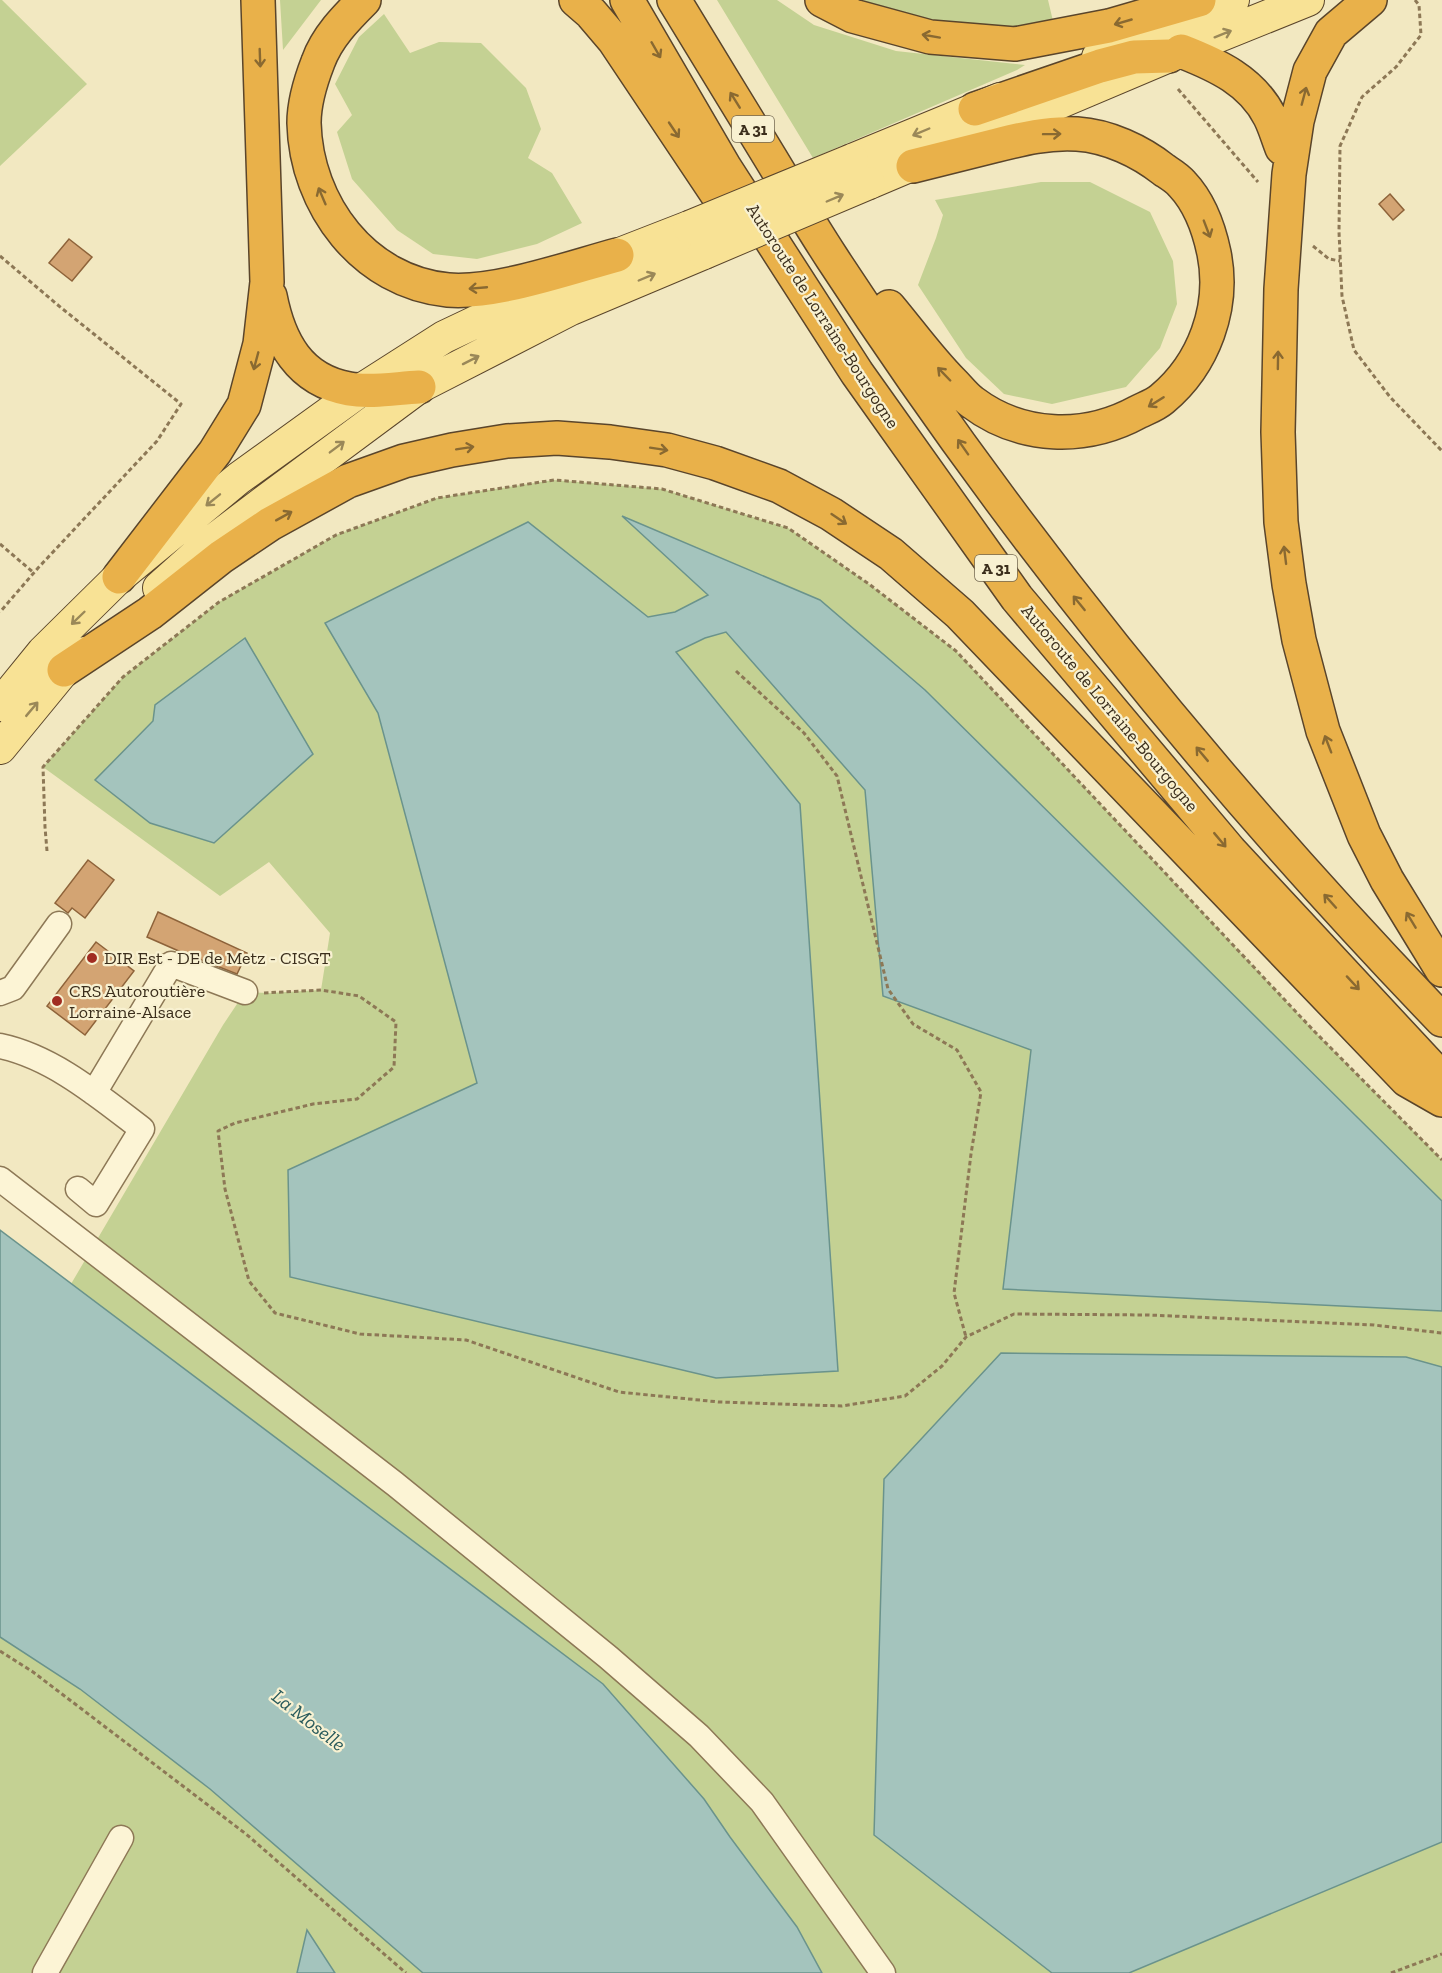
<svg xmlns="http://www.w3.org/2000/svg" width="1442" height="1973" viewBox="0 0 1442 1973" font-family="'Zilla Slab',serif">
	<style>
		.green { fill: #c4d193 }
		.water { fill: #a4c4bd; stroke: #6a938c; stroke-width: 1.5 }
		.building { fill: #d3a473; stroke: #8e633a; stroke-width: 1.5 }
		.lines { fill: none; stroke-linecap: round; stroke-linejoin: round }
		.minor-casing { stroke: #8d7856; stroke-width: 27 }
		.major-casing { stroke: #5a452b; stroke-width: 34 }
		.highway-casing { stroke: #5a452b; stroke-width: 36 }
		.path { stroke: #8d7856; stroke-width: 3; stroke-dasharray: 4.5 3; stroke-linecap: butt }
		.minor { stroke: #fcf4d5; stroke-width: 24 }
		.major { stroke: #f8e295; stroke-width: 32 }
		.highway { stroke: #e9b14a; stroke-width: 33 }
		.major-bridge-casing { stroke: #5a452b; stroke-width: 34; stroke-linecap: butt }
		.major-bridge { stroke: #f8e295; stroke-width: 32 }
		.oneway { stroke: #896931 }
		.oneway2 { stroke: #9a8858 }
		.poi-dot { fill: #a12c21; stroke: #f8f1d1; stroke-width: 2 }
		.labels { text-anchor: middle; stroke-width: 4.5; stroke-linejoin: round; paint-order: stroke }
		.shield { fill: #f8f1d1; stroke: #746852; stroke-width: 1.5 }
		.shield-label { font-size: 16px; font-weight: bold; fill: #3b2e1c }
		.street-label { font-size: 18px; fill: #3b2e1c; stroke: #f8f1d1 }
		.poi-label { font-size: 18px; fill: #3b2e1c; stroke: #f8f1d1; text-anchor: start }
		.water-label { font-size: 20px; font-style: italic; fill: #2a5b5c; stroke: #f8f1d1 }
	</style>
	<rect width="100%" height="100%" fill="#f2e8c1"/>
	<path class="green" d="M0,0h2l85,84 -87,82z
		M280,0h41l-38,50z
		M717,0h60l37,25 82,26 129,14 -8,5 -204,88z
		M862,0h186l5,21 -44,8 -44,-4 -64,-11z
		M384,14l26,39 29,-11 42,1 45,45 15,41 -13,29 24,15 30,50 -45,21 -60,15 -44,-5 -36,-24 -45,-51 -15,-47 15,-17 -17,-31 24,-47z
		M1041,182h49l60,30 23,49 4,43 -17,44 -34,39 -74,17 -48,-10 -38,-36 -48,-73 18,-47 7,-23 -8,-15z
		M554,480l108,9 126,39 81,56 87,67 359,381 127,128v813h-620l-25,-46 -67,-90 -26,-38 -101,-115 -532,-400 152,-259 22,-33 24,1 52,-3 9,-57 -61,-71 -49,34 -177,-129 80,-90 96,-75 117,-67 101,-37z
		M0,1637l80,52 130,100 213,184h-88l-28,-42 -10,42h-297z"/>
	<path class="water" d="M622,516l198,84 105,90 517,511v110l-439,-22 28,-239 -148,-54 -18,-206 -139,-158 -21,6 -29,14 124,152 38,567 -122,7 -426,-101 -2,-107 189,-87 -99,-370 -53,-90 203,-101 120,95 27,-5 33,-17z
		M245,638l68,116 -99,89 -64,-20 -55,-43 58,-59 2,-16z
		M0,1230l603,454 101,115 26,38 67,90 25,46h-399l-213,-184 -130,-100 -80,-52z
		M1001,1353l405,4 36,10v475l-313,131h-77l-178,-138 10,-356z
		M307,1930l28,43h-38z"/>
	<path class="building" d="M1390,194l14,16 -11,10 -14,-16z
		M69,239l23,18 -20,24 -23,-18z
		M88,860l26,20 -29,38 -13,-10 -4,5 -13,-10z
		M158,912l89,41 -10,21 -56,-22 -34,-15z
		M96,942l38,29 -49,64 -38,-29z"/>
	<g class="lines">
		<defs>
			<path id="minor" d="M0,993l13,-5 46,-64
				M0,1046c53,11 100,51 142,83l-46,75 -18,-15
				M94,1093l77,-129 74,28
				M0,1179l395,305 213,173 91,79 63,66 121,171
				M45,1973l76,-135"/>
			<path id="major" d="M1098,57l135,-57
				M852,160l148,-61
				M869,183l300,-127 139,-56
				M159,588l47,-42 58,-44 155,-115 152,-78 133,-56
				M0,705l43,-53 76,-75 120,-99 122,-88 83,-53 173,-82 72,-28
				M0,748l64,-78 21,-17"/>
			<path id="highway" d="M364,0c-18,18 -37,37 -46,62 -7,18 -14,41 -14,61 2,82 60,159 144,167 48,4 121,-22 169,-35
				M576,0l15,13 23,27 103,154
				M627,0l98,168 132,205 160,225 213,253 212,228
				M674,0c32,53 65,106 97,159 20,33 40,67 61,99 178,273 384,527 610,762
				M822,0l31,16 77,21 85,7 94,-18 90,-26
				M1370,0l-39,33 -21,38 -13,50 -8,53 -8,115 -3,143 3,90 8,62 10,56 24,91 41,104 23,45 55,90
				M1181,51c36,14 71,30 89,66 5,10 8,21 12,31
				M975,109l125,-43 34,-9 35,-1
				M270,296c9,46 29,84 79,93 22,4 48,-1 70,-2
				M889,307c21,25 40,52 64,76 6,6 12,14 19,19 49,37 113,39 166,10 8,-4 17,-7 24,-13 42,-35 63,-92 52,-146 -5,-24 -15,-51 -32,-69 -5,-6 -12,-10 -18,-14 -24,-19 -56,-34 -87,-36 -29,-2 -56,5 -84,12 -27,7 -53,13 -80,20
				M119,577l96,-125 29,-47 16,-61 7,-62 -9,-282
				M64,670l86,-57 71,-56 49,-33 78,-43 56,-20 48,-11 55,-9 50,-3 53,4 57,8 48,13 64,23 52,28 60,40 69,60 447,466 35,20"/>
		</defs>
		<use href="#minor" class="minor-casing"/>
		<use href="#major" class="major-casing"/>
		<use href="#highway" class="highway-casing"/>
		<path class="path" d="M1415,0l4,5 2,30 -25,32 -34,30 -22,49 -1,86 3,64 12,54 36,47 52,54
			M1178,89l80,93
			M1313,246l16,13 11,2
			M0,256l59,50 122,98 -24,37 -119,127 -38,44
			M0,544l34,29
			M736,671l68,62 33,43 51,213 25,35 44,26 24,42 -10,62 -17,139 12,44
			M47,851l-2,-24 -2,-60 80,-90 96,-75 117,-67 101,-37 117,-18 108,9 126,39 81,56 87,67 359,381 127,128
			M264,993l57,-3 38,6 37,26 -2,45 -37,32 -44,5 -78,19 -17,8 7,58 24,92 26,32 85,21 106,6 153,52 100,10 123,4 63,-10 37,-30 24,-29 48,-23 135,1 225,10 68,8
			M0,1651l33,21 213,162 160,139
			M1391,1973l51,-19"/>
		<use href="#minor" class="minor"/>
		<use href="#major" class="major"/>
		<use href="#highway" class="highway"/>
		<defs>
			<path id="major-bridge" d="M689,227l163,-67
				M704,253l165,-70"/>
		</defs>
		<use href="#major-bridge" class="major-bridge-casing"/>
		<use href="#major-bridge" class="major-bridge"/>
	</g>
	<defs><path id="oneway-shaft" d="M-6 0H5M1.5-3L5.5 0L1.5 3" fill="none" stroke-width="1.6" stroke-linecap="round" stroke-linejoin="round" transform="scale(1.5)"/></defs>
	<g class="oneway">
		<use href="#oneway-shaft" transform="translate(1123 22) rotate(164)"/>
		<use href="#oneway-shaft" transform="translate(931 36) rotate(-170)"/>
		<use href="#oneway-shaft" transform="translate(656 50) rotate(60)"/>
		<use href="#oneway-shaft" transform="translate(260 58) rotate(88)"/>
		<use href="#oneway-shaft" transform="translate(1304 96) rotate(-75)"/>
		<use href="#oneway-shaft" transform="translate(735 100) rotate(-122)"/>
		<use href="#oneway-shaft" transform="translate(674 130) rotate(56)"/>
		<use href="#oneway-shaft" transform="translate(1052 134) rotate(-1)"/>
		<use href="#oneway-shaft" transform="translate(322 196) rotate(-113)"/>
		<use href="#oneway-shaft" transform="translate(1207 229) rotate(69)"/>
		<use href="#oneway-shaft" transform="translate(478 288) rotate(175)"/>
		<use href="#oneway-shaft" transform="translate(1278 360) rotate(-89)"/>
		<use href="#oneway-shaft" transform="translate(256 361) rotate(105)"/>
		<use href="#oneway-shaft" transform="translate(944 374) rotate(-134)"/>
		<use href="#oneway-shaft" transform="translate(1156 402) rotate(148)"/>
		<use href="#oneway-shaft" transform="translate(963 447) rotate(-125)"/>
		<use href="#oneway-shaft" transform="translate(465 448) rotate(-9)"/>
		<use href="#oneway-shaft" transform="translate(659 449) rotate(9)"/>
		<use href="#oneway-shaft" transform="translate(284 516) rotate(-29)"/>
		<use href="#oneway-shaft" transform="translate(839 519) rotate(34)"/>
		<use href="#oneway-shaft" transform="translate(1285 555) rotate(-97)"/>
		<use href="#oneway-shaft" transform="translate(1079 603) rotate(-129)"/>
		<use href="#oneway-shaft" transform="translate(1328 744) rotate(-111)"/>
		<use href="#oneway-shaft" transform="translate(1202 754) rotate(-130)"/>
		<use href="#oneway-shaft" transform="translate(1220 840) rotate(50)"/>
		<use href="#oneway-shaft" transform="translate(1330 901) rotate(-132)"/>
		<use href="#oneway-shaft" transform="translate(1411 920) rotate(-121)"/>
		<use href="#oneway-shaft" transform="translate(1353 983) rotate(47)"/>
	</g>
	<g class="oneway2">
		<use href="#oneway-shaft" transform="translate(1223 34) rotate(-22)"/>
		<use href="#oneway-shaft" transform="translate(921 132) rotate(157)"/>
		<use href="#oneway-shaft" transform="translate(835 198) rotate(-23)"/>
		<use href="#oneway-shaft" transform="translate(647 277) rotate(-23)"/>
		<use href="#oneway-shaft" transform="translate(471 360) rotate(-27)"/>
		<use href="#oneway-shaft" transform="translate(337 447) rotate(-37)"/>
		<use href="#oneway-shaft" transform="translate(213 500) rotate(141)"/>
		<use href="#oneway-shaft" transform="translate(78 618) rotate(136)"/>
		<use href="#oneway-shaft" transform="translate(32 709) rotate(-50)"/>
	</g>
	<g class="poi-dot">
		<circle cx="92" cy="958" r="6"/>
		<circle cx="57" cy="1001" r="6"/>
	</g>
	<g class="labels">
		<g class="shield">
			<rect x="732" y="116" width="42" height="26" rx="4.5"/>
			<rect x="975" y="555" width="42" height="26" rx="4.5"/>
		</g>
		<g class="shield-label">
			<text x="753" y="135">A 31</text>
			<text x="996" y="574">A 31</text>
		</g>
		<g class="street-label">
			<text transform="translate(823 316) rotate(57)" y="6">Autoroute de Lorraine-Bourgogne</text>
			<text transform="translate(1110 708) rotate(50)" y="6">Autoroute de Lorraine-Bourgogne</text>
		</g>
		<g class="poi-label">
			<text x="104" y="964">DIR Est - DE de Metz - CISGT</text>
			<text x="69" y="997">CRS Autoroutière<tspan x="69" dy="21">Lorraine-Alsace</tspan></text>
		</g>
		<g class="water-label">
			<text transform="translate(309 1720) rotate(38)" y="7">La Moselle</text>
		</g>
	</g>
</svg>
